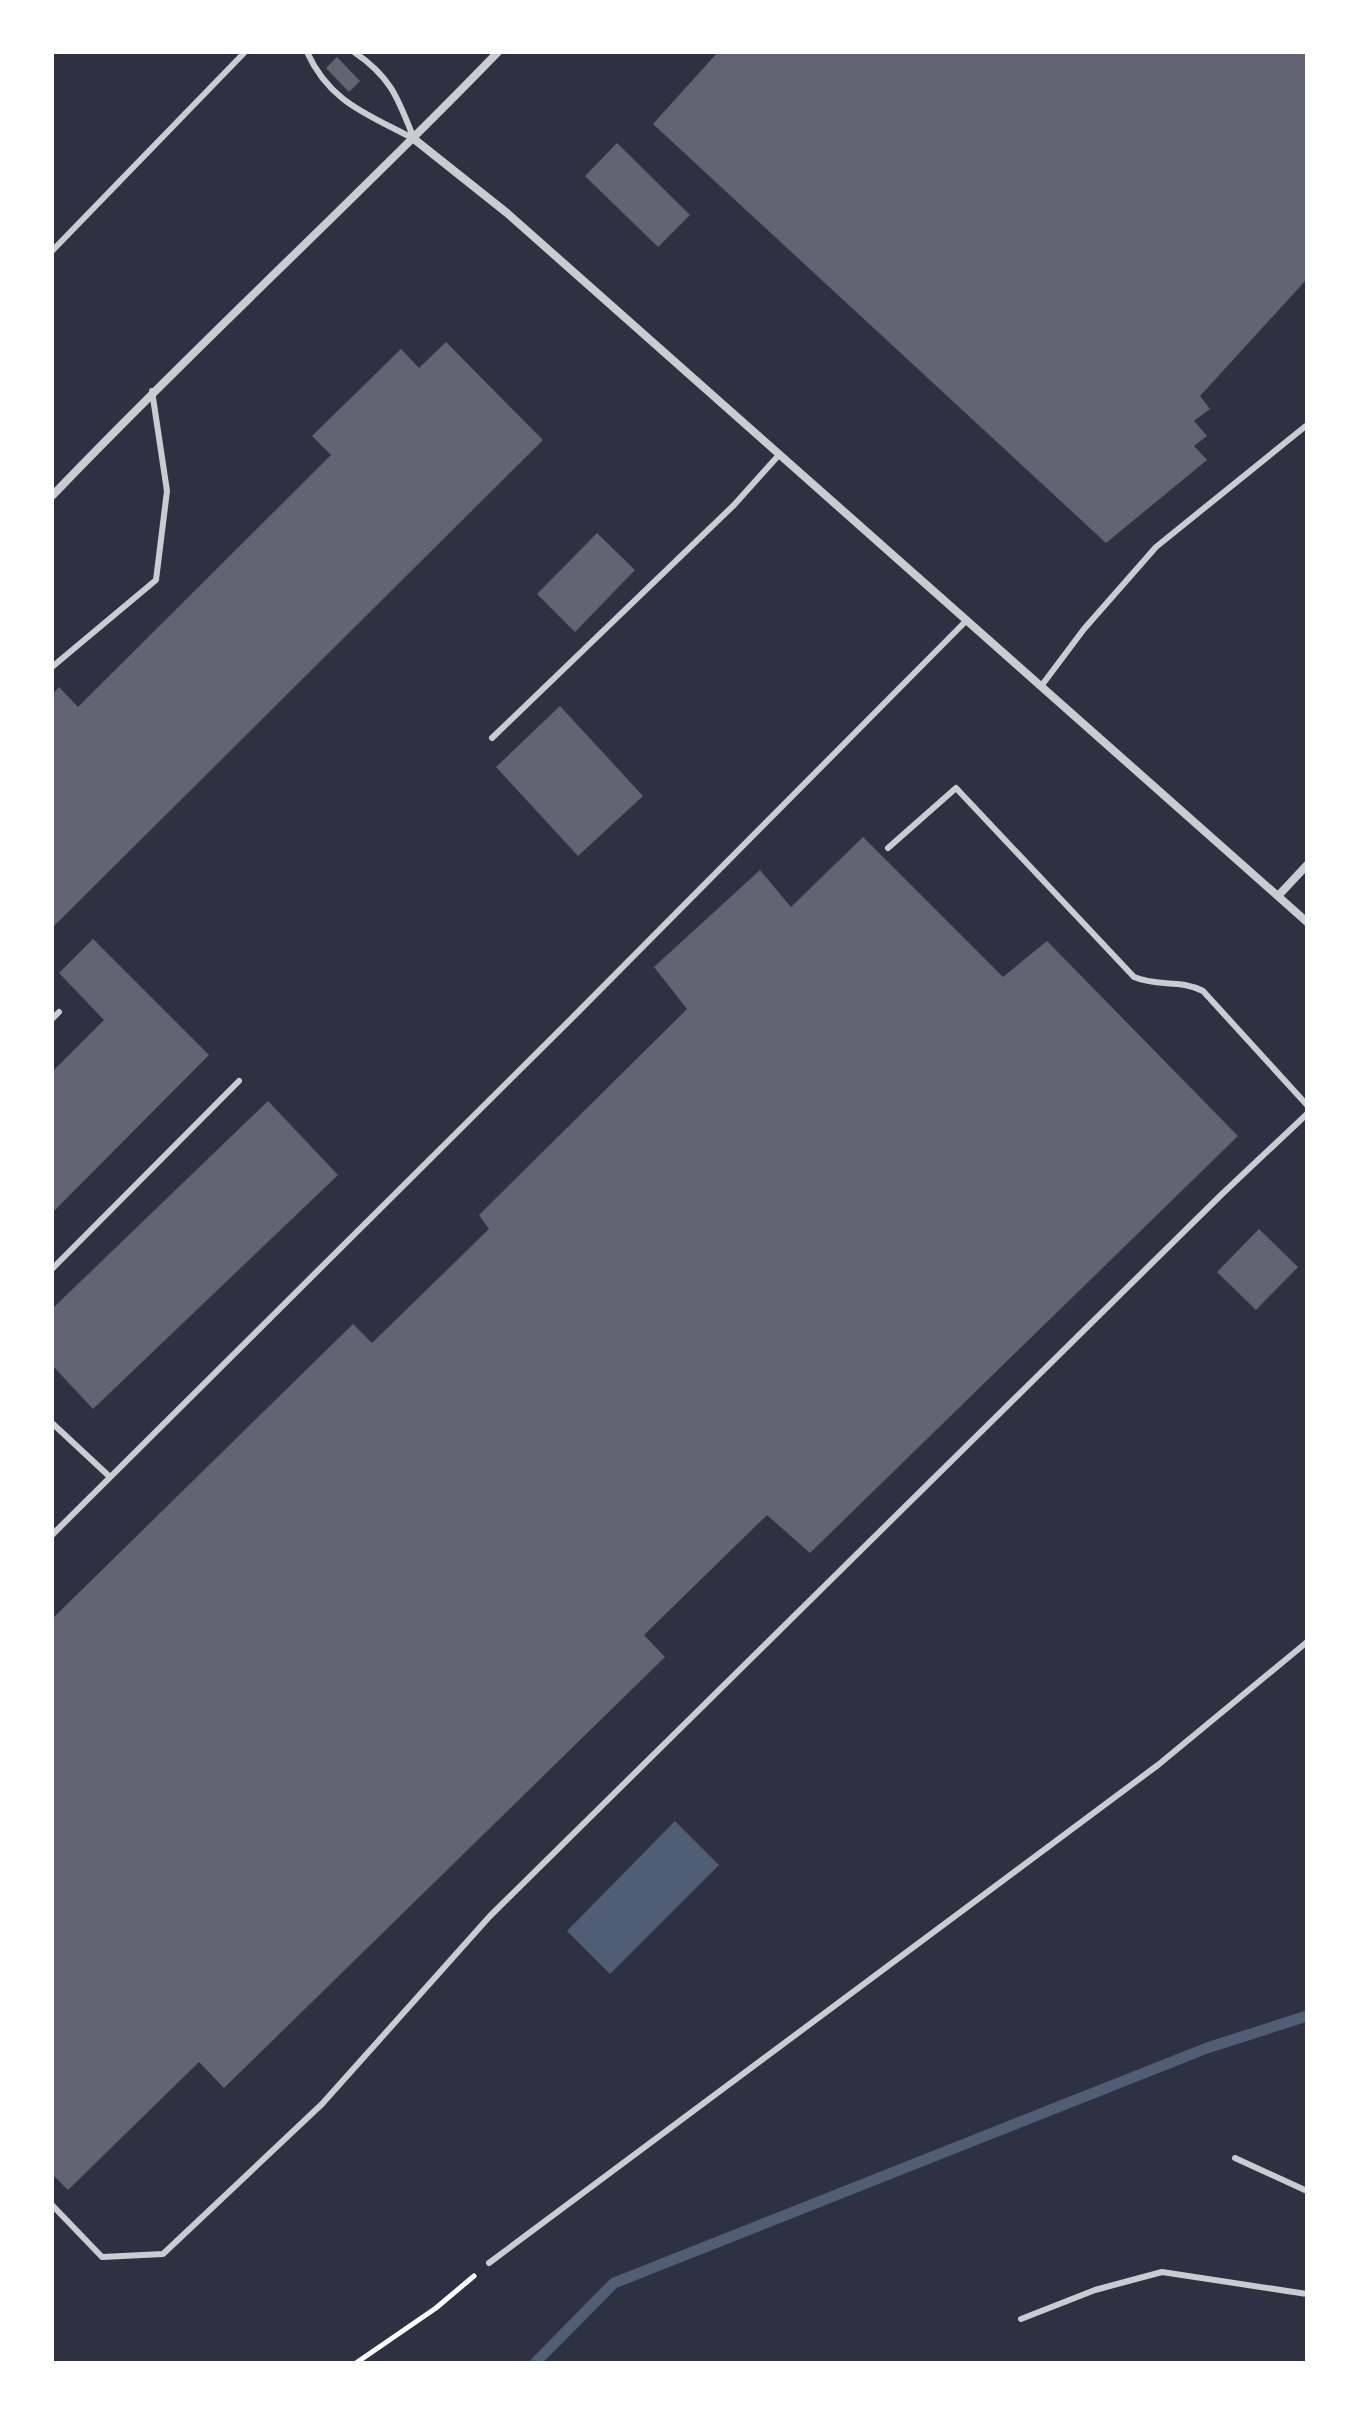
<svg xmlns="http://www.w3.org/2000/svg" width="1359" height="2415" viewBox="0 0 1359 2415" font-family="Lato,sans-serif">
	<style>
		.water { fill: #4f5d75 }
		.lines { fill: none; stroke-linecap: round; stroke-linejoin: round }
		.stream { stroke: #4f5d75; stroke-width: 11 }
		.building { fill: #626471 }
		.path { stroke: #fff; stroke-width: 5 }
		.service { stroke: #caccd0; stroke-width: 6 }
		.minor { stroke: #caccd0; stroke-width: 8 }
	</style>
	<rect width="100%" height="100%" fill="#2d3142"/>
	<path class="water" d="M675,1821l44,44 -109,109 -43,-43z"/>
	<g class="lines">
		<path class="stream" d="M535,2363l79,-80 593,-235 100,-32"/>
	</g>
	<path class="building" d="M718,52h589v227l-107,117 10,13 -16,12 13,15 -13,10 13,14 -101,83 -453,-419z
		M337,57l23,24 -11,11 -23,-24z
		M617,143l73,72 -32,32 -73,-71z
		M446,342l97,98 -491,488v-233l7,-8 19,20 253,-252 -19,-19 89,-87 18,19z
		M597,533l38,37 -60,62 -38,-38z
		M560,706l83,90 -65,60 -82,-89z
		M863,837l140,140 44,-36 191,195 -428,417 -43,-38 -123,120 21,22 -441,431 -25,-26 -131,128 -16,-16v-555l301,-295 19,19 117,-114 -10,-14 208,-206 -33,-42 106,-97 31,37z
		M93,939l116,116 -157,158v-141l52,-52 -45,-47z
		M268,1101l70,74 -245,234 -41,-44v-56z
		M1259,1229l39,38 -42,43 -39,-38z"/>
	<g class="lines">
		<path class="path" d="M356,2363l80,-55 38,-32"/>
		<path class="service" d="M307,52c23,51 61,62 107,87
			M354,52c37,25 44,46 60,87
			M52,251l193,-199
			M52,667l104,-87 11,-89 -15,-100
			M1042,685l42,-56 72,-82 151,-122
			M492,738l242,-233 44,-49
			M888,848l68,-60 178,189c23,10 46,2 69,14l104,114
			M52,1019l7,-7
			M52,1269l187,-188
			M52,1423l58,54
			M52,1535l524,-521 391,-394
			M1235,2158l72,33
			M52,2205l50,52 61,-3 159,-150 168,-188 731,-721 86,-81
			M489,2263l669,-498 149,-123
			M1021,2319l74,-29 67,-18 145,22"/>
		<path class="minor" d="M414,139l93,74 800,709
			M52,496c145,-152 300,-293 446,-444
			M1278,896l29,-31"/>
	</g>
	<rect width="1359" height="2415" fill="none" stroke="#ffffff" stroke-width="108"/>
</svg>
